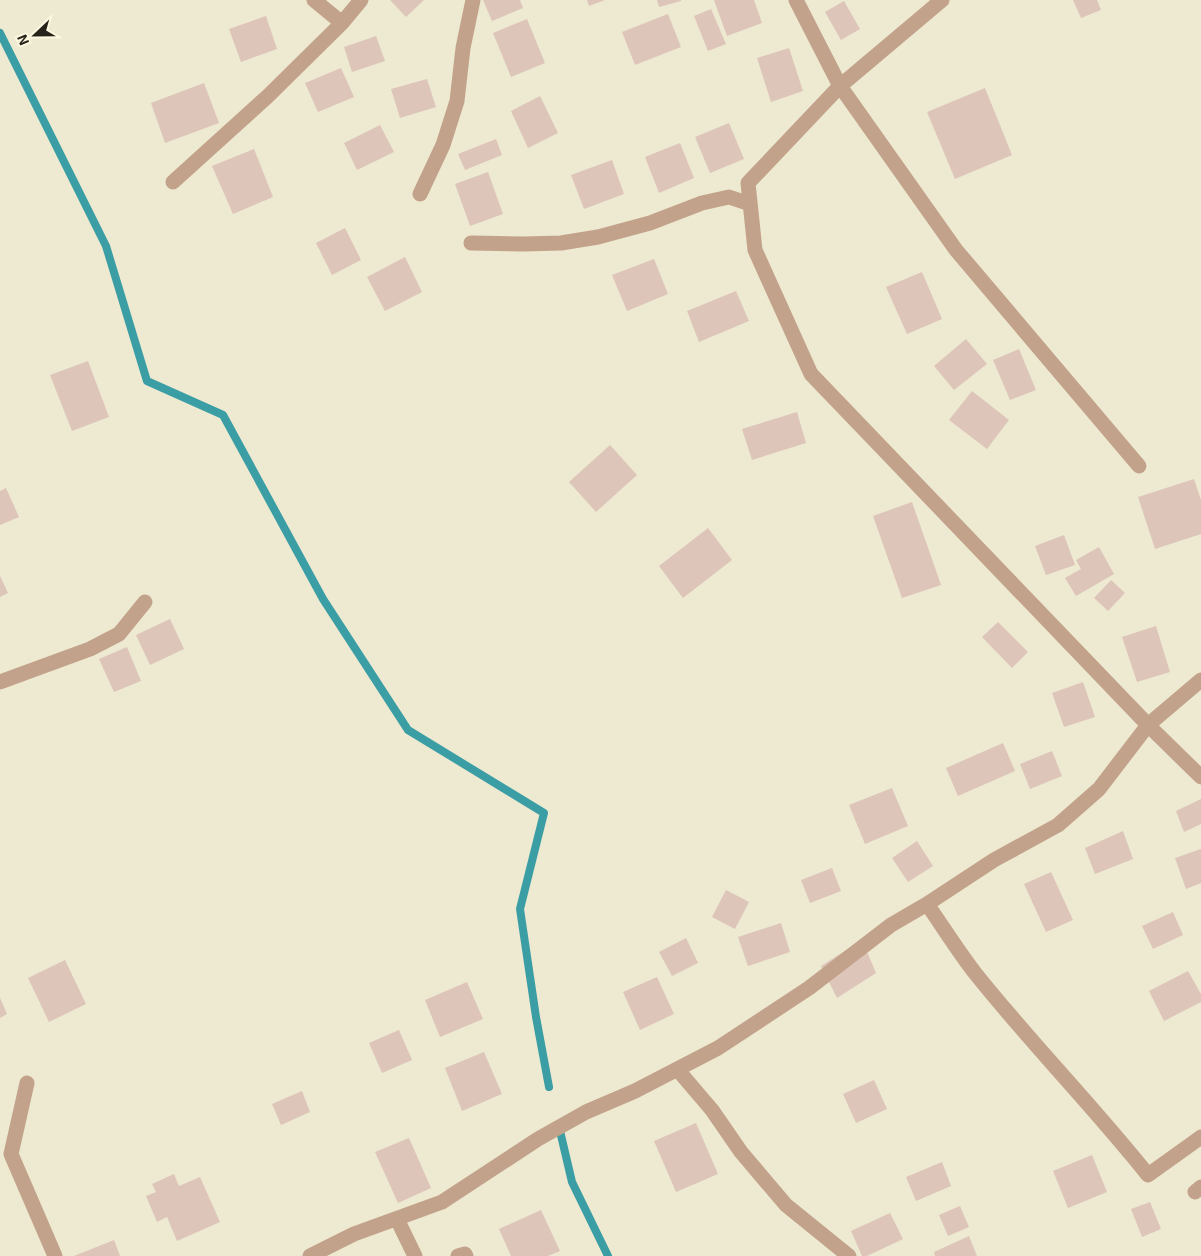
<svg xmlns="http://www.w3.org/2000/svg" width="1201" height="1256" viewBox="0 0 1201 1256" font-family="'Exo 2',sans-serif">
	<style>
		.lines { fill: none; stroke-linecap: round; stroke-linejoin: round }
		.stream { stroke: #3b9ea4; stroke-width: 8 }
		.building { fill: #ddc5b9 }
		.minor { stroke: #c2a28a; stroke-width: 15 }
	</style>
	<rect width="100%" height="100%" fill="#eee9d1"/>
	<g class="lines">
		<path class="stream" d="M0,33l106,213 41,135 76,34 100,184 85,131 136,83 -24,96 16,108 13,70
			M560,1131l12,51 36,74"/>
	</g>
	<path class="building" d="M390,0h34l-18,17z
		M483,0h37l3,8 -31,13z
		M587,0h18l-16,6z
		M657,0h24v1l-22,6z
		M714,0h40l8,23 -35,13z
		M1073,0h24l4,10 -20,8z
		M844,1l16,28 -19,11 -16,-28z
		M711,9l15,35 -18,7 -14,-35z
		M668,14l13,33 -46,18 -13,-33z
		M266,16l11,33 -36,13 -12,-33z
		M527,19l18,44 -34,14 -18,-44z
		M376,36l9,25 -33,11 -8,-25z
		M789,48l14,43 -32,11 -14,-44z
		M341,68l13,29 -36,15 -13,-29z
		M427,79l9,28 -36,11 -9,-29z
		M204,83l15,40 -54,20 -14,-40z
		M985,88l27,67 -57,24 -28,-67z
		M540,96l18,37 -30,15 -17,-37z
		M729,123l15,36 -34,14 -15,-36z
		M380,125l14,27 -37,18 -13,-27z
		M496,139l6,16 -37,15 -7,-16z
		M680,143l14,35 -35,15 -14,-36z
		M254,149l19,48 -40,17 -21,-48z
		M612,160l12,34 -40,15 -13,-34z
		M488,172l15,42 -33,12 -15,-42z
		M345,228l16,32 -29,15 -16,-32z
		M405,257l17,35 -37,19 -18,-34z
		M654,259l14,35 -41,17 -15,-36z
		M922,272l20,47 -35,15 -21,-47z
		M736,291l13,30 -50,21 -12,-31z
		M966,339l21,25 -33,26 -20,-24z
		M1019,349l17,41 -26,10 -17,-40z
		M88,361l21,56 -37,14 -22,-56z
		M972,391l37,29 -22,29 -38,-29z
		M797,412l9,31 -54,17 -10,-31z
		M610,445l27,30 -41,37 -27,-30z
		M1194,479l7,21v34l-46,15 -17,-52z
		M6,488l13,29 -19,8v-34z
		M912,502l29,83 -39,13 -29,-82z
		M708,528l24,32 -49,38 -24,-32z
		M1064,535l11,30 -29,10 -11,-29z
		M1099,547l15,27 -38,22 -11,-18 16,-9 -5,-9z
		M0,576l8,17 -8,4z
		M1111,580l14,13 -17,18 -14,-13z
		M170,619l14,30 -34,16 -14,-30z
		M998,622l30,30 -16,16 -30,-31z
		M1156,626l14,46 -33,10 -15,-45z
		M127,647l14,34 -27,11 -15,-33z
		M1083,682l12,35 -31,10 -12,-34z
		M1003,743l12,28 -57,25 -12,-28z
		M1052,751l10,25 -32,13 -10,-25z
		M892,788l16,38 -43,18 -16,-39z
		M1201,799v25l-17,8 -8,-21z
		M1123,831l10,28 -38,15 -10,-26z
		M917,841l16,25 -25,16 -16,-24z
		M1201,849v34l-15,6 -11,-31z
		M832,868l9,23 -31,12 -9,-23z
		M1051,872l22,48 -27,12 -22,-48z
		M726,890l23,12 -14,27 -23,-12z
		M1173,912l10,23 -30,14 -11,-23z
		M781,923l9,29 -42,14 -10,-29z
		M686,938l12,25 -26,13 -13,-24z
		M862,940l14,33 -39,25 -16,-32z
		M65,960l21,44 -37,18 -21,-44z
		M1188,971l13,23v8l-37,19 -15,-30z
		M657,977l17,37 -34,16 -17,-38z
		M467,982l16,37 -43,18 -15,-37z
		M0,998l7,16 -7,4z
		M399,1030l13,30 -30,13 -13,-30z
		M484,1052l18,42 -40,17 -17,-43z
		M874,1080l13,29 -31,14 -13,-29z
		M302,1091l8,21 -29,13 -9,-21z
		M696,1123l22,51 -42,18 -22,-51z
		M409,1138l22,50 -33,15 -23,-51z
		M1092,1155l15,37 -39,16 -15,-37z
		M942,1162l9,24 -35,15 -10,-24z
		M174,1174l5,12 21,-9 20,45 -43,19 -10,-24 -10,5 -11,-26 10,-4 -4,-8z
		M1150,1202l11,27 -19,8 -11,-28z
		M960,1206l9,21 -21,9 -9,-21z
		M541,1210l19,41 -12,5h-37l-12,-27z
		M890,1213l13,26 -36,17h-5l-11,-25z
		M969,1236l8,20h-42l-1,-4z
		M114,1240l6,16h-46z"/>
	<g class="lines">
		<path class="minor" d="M314,0l28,23 19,-23
			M796,0l44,86 116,164 183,216
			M942,0l-102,86 -92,97 7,67 56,124 337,351 53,52
			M173,182l95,-86 74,-73
			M420,194l23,-49 14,-44 6,-53 10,-48
			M471,243l53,1 37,-1 37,-6 52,-14 52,-20 27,-6 21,7
			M1201,680l-53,45 -49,64 -41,36 -64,35 -67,44c16,23 31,47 48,69 55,69 118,133 173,202l53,-38
			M0,682l90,-33 29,-15 26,-32
			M677,1069l35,41 29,42 45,53 63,51
			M27,1083l-16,71 44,102
			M1195,1192l6,-5
			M397,1219l18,37
			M310,1256l44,-22 88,-32 96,-63 48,-27 49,-21 83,-43 91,-60 82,-63 36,-21
			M458,1256l7,-2 1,2"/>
	</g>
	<g transform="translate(35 35) rotate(248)" stroke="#fcf7de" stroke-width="4" paint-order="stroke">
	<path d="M0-4L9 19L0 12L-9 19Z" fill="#25231a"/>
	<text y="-8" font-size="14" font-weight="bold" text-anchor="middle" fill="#25231a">N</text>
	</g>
</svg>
